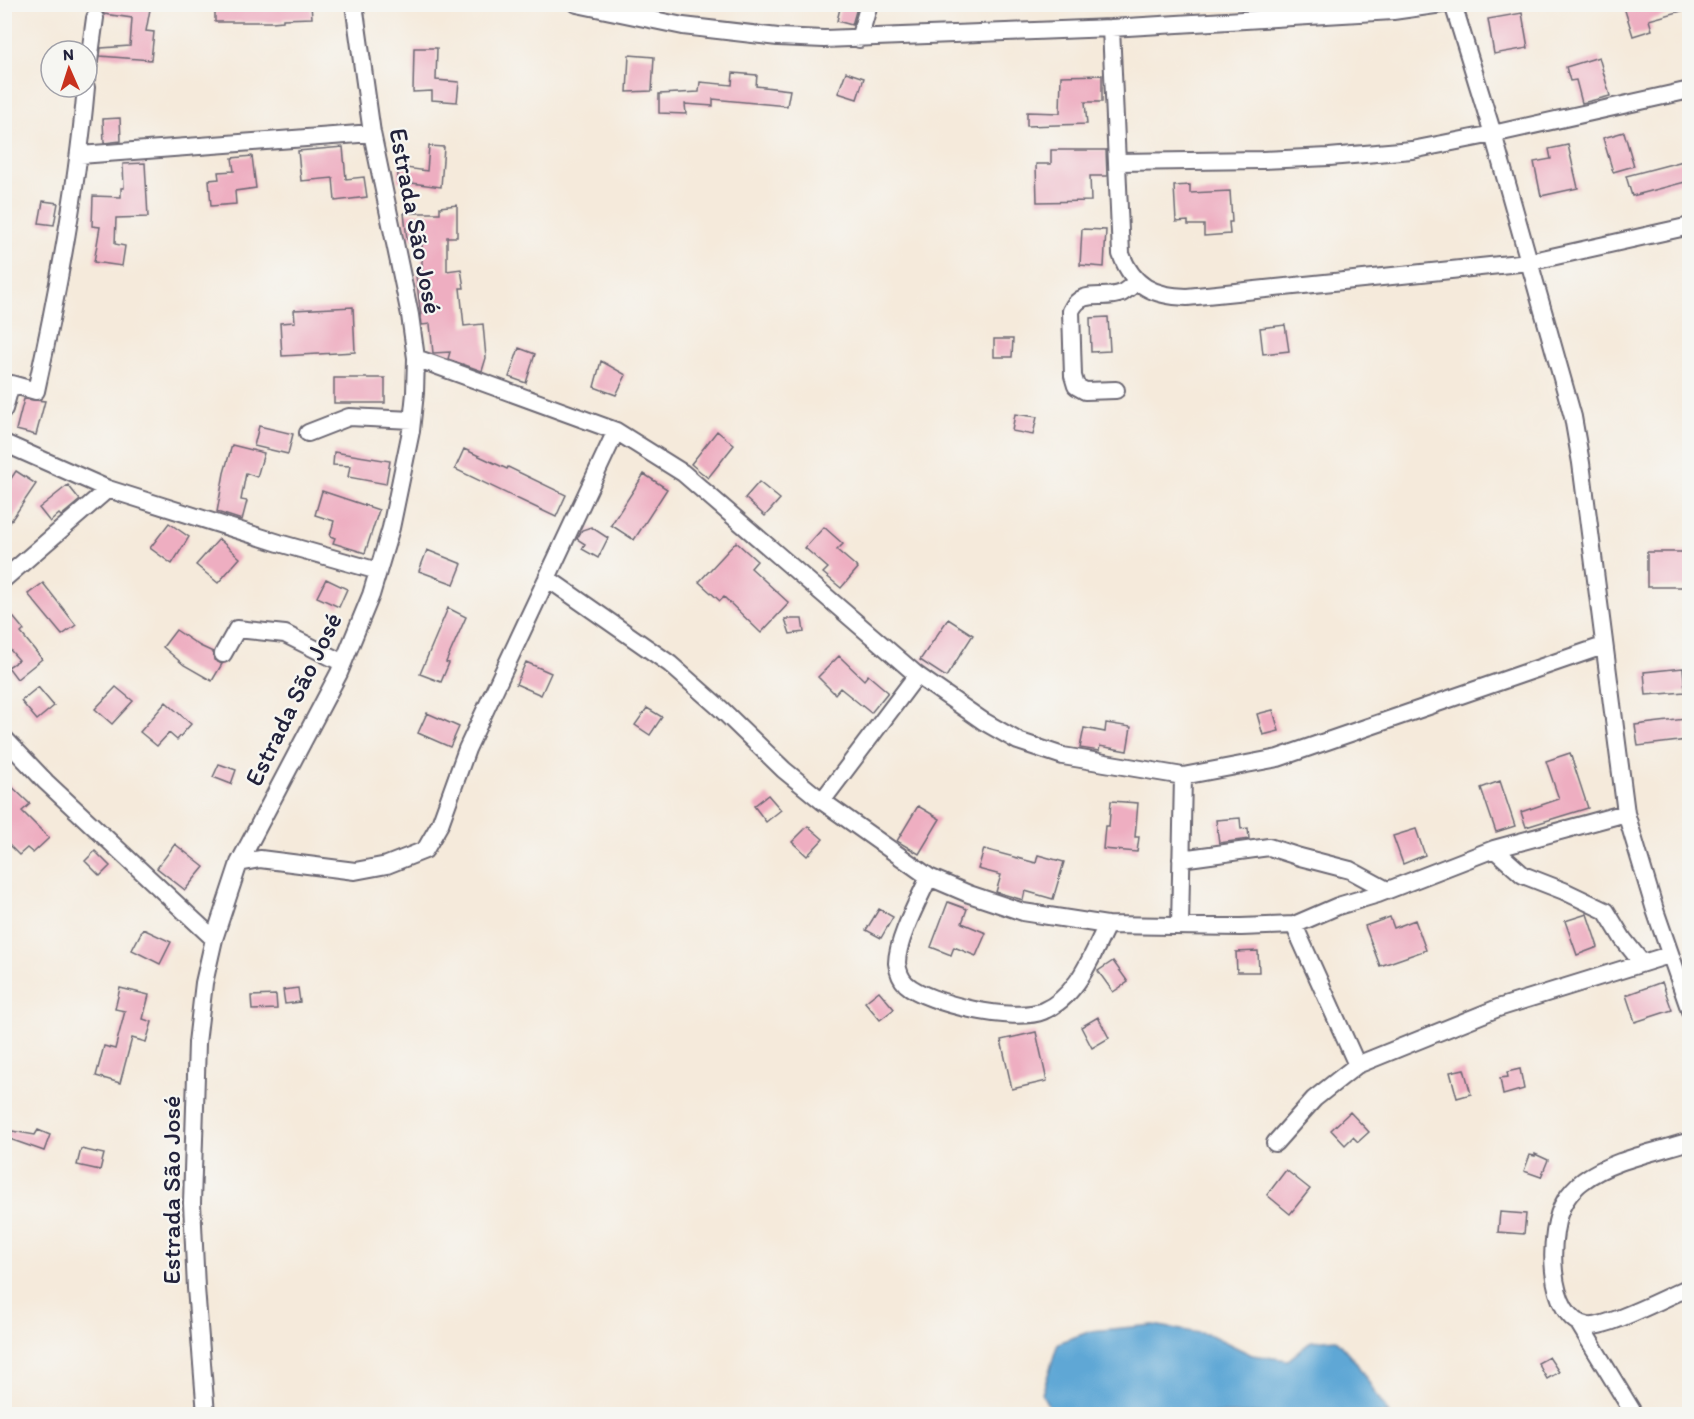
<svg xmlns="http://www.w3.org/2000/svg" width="1694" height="1419" viewBox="0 0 1694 1419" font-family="Itim,sans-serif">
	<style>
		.water { fill: #5ea7d5; stroke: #406488; stroke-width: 1.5 }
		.building { fill: #eeaec1 }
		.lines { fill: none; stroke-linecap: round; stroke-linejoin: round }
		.minor-casing { stroke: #6c6873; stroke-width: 20 }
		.minor { stroke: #fff; stroke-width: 16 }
		.labels { text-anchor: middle; stroke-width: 4.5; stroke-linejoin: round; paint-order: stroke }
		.street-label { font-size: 26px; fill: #22223b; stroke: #f6f6f2 }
	</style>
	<rect width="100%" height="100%" fill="#f6f6f2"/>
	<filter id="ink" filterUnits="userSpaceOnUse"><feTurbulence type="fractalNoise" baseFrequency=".0167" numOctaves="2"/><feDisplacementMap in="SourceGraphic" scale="12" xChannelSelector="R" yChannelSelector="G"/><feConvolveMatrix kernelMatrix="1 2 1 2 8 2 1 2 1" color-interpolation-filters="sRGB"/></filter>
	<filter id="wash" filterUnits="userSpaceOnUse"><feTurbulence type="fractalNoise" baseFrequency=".008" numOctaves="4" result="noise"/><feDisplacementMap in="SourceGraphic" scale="24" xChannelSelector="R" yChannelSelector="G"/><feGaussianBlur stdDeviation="1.35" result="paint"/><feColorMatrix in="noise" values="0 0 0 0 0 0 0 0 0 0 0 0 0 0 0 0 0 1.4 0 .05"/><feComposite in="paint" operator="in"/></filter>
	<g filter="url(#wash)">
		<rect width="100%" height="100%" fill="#f5eadb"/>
		<path class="water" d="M1153,1325l58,10 41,20 36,5 24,-19 24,-2 19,22 34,53h-336l-11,-20 16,-51 33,-12z"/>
		<g id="blocks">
			<path class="building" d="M94,4h57l-5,27 8,1 -3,28 -51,-4 1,-8 29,-2 2,-28 -28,-4 -3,-5 -7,-1z
				M215,4h96l1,14 -29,1v2l-11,1h-57z
				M841,4h17l-6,21 -15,-4z
				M1623,4h66v5l-40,11 3,10 -19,6z
				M1522,13l6,35 -34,6 -6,-35z
				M414,48h23l-1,32 23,2 -2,20 -25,-2v-9l-19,1z
				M629,55l25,2 -2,34 -25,1z
				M1599,57l11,39 -28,7 -6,-23 -6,1 -4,-14z
				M846,72l18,6 -7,21 -19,-6z
				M733,73l24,2 -1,11 34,4 -3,16 -74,-7v7l-28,-2 1,10 -27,-1v-19l40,-2 1,-10 32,3z
				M1102,75v27h-17l2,22 -60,2v-14l33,1 1,-37z
				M120,118l1,23 -17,2 -1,-24z
				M1624,132l10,34 -21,6 -10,-34z
				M1568,145l10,43 -37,8 -7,-34 17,-3 -2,-10z
				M429,146l15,1 -3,40 -44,-6 2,-14 28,4z
				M343,147l3,32 18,-2 3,20 -32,4 -2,-23 -32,3 -3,-30z
				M1051,150h55l1,26h-17l1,25 -54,1 -1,-38h15z
				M252,156l4,32 -21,3 1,13 -25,2 -2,-26 10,-1 -1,-7 16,-1 -2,-13z
				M1687,160l2,21 -57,15 -6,-20z
				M145,163l3,54 -32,1 -1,26 10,2 -3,20 -28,-4 6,-35 -8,-1 1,-30 28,1v-9h3l-1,-24z
				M1190,185v8l40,-2 2,31h-3l1,12 -26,2v-11h-16v-4l-12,1 -2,-36z
				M43,201l15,2 -4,22 -15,-2z
				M457,205v32h-10v34l14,-2 3,19h-4l4,38 19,-2 3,34 -4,13 -34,-12 2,-7 -17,1 -3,-29 -8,1 -6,-50 6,-1v-37l-15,2 -3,-26h36v-6z
				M1082,229l24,1 -2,37 -24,-2z
				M353,307l2,45 -73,4 -2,-33 15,-1 -1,-12z
				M1108,317l2,34 -19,1 -1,-34z
				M1285,325l4,26 -26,3 -3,-26z
				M994,339h19l-1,18h-18z
				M519,348l16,6 -9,29 -17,-6z
				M601,361l25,14 -10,20 -22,-8z
				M334,378h51v25h-51z
				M24,399l21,2 -9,34 -20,-5z
				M1015,414l22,3 -4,18 -21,-4z
				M259,426l34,8 -5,20 -34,-8z
				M717,431l17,14 -26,33 -17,-14z
				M232,445l32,8 -7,24 -11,-4 -5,27 6,1 -5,19 -25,-8 7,-39z
				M464,449l43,20 1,-2 58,28 -10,22 -101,-48z
				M334,452l56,9 -4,23 -38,-7 2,-11 -17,-1z
				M16,471l20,13 -32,47v-42z
				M644,474l23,15 -33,51 -23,-15z
				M759,482l21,17 -15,17 -20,-18z
				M68,485l12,15 -19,16 -2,-2 -9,8 -11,-14z
				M322,491l57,19 -14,43 -32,-10 2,-5 -5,-2 4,-15 -19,-6z
				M169,523l20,14 -17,27 -22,-16z
				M591,527l17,11 -10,20 -16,-9 3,-5 -8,-5 5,-9z
				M824,527l19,17 -6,6 21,18 -17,20 -18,-15 5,-5 -23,-20z
				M219,539l21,19 -22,25 -22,-18z
				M736,542l21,19 -6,7 38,35 -28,30 -37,-36 -4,4 -21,-19z
				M427,550l35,14 -8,20 -35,-13z
				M1647,552h42v35h-42z
				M326,579l21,10 -8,18 -22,-10z
				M43,583l33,42 -14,10 -34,-41z
				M4,606l20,24 -3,3 21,26 -25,20 -9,-12 11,-7 -15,-17z
				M448,608l18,9 -20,45 3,1 -8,19 -21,-8z
				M785,619h17l2,13 -14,2z
				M948,619l25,16 -27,42 -26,-17z
				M176,630l24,16 13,6 1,8 8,4 -10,17 -28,-16 -21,-18z
				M839,656l25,24 4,-5 20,17 -17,21 -31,-25 -5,6 -17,-17z
				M526,662l25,11 -10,22 -25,-11z
				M1683,668l2,24 -39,3 -2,-23z
				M38,687l16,19 -17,14 -16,-19z
				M116,687l17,14 -21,23 -17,-15z
				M166,702l25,22 -14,16 -8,-7 -12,13 -17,-14z
				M647,708l15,9 -12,18 -15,-10z
				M1273,710l6,21 -16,4 -6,-21z
				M427,713l32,14 -9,20 -32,-14z
				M1685,719l2,21 -49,6 -3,-21z
				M1106,723l25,4 -4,24 -27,-5 -1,5 -19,-3 4,-20 21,4z
				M1570,753l18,55 -62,19 -5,-15 38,-13 -13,-38z
				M219,764l17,6 -5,14 -18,-7z
				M4,779l26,25 -8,7 27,27 -16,15 -6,-5 -8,7 -15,-15z
				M1500,781l15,45 -19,6 -15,-44z
				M768,795l13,15 -15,12 -12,-16z
				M1111,801l27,2 -3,34h4l-2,15 -34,-3 2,-23h4z
				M918,806l22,13 -21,35 -22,-13z
				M1240,818l1,11 7,-1 1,11 -30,4 -3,-23z
				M808,826l15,13 -16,17 -15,-14z
				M1416,829l9,26 -22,9 -10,-28z
				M175,844l29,23 -19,23 -28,-22z
				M984,849l52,14 2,-8 26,7 -11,37 -28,-8 -2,9 -27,-8 5,-17 -23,-6z
				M95,851l15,15 -10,10 -15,-15z
				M948,902l19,7 -5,14 24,10 -10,23 -22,-9 -3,8 -20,-8z
				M879,909l14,8 -12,21 -15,-8z
				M1587,914l11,33 -21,8 -12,-34z
				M1390,917l4,11 21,-8 11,30 -46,16 -15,-40z
				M143,929l28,13 -11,22 -28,-14z
				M1258,951l1,21h-22l-1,-20z
				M1113,961l15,21 -15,10 -15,-21z
				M1662,982l10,28 -37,12 -9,-27z
				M120,988l29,7 -6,24 9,3 -6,20 -14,-4 -12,45 -24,-7 8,-30 11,3 10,-38 -10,-2z
				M298,988l2,14 -15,2 -2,-14z
				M879,991l15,18 -14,11 -15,-18z
				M276,995l1,14 -25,1 -1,-14z
				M1098,1017l11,21 -17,10 -11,-21z
				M1036,1032l11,49 -35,8 -11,-49z
				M1464,1069l7,25 -14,4 -7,-26z
				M1520,1069l4,20 -21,6 -3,-17 8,-1 -1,-5z
				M1350,1112l19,20 -11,10 -5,-5 -8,8 -14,-15z
				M6,1130l29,5 3,-5 12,5 -6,16 -40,-14z
				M81,1149l23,5 -4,16 -23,-5z
				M1535,1154l13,6 -7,17 -17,-6 6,-16 5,1z
				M1286,1170l24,19 -20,25 -23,-19z
				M1500,1212l26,2 -2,20 -26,-2z
				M1549,1357l10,15 -12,7 -9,-16z"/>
		</g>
	</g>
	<g filter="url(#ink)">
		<use href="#blocks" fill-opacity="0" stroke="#6c6873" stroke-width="1.5"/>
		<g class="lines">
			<defs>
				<path id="minor" d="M577,4l106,22 95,11 46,2 287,-11 282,-17 49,-7
					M1453,4l40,130 80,283 8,46 45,350 29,97 35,101
					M1111,28l10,226c12,33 33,42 66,43l342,-35 161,-36
					M859,39l10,-35
					M87,76l8,-58
					M80,155l292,-22
					M1118,162l144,-2 67,-3 83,-7 81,-16 197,-44
					M416,358l200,73 67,42 234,202 66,46 35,20 45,15 120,20 95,-18 325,-112
					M1116,390l-31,1 -9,-5 -3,-10 -2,-65c11,-24 32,-10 51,-18 5,-3 11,-8 15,-12
					M4,409l7,-25 25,7c22,-100 41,-201 50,-304
					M308,433l41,-16 63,3
					M4,443l104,46 171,54 99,28
					M547,578l123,86 51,45 63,61 38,31 107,76 40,17 54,18 84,13 134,2 53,-2 44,-19 40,-12 116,-45 132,-36
					M4,579l104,-90
					M223,654l14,-25 48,5 58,29
					M4,738l42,44 168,157
					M822,801l95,-126
					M1494,849l29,26 41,16 42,20 17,28 19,24
					M1181,859l88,-12 31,10 50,13 37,20
					M239,863l21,-4 95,12 32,-6 38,-15 15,-26 27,-75 149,-318
					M929,877c-10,22 -32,63 -32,86 1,8 4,16 9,21 22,20 109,39 137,27 35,-15 48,-54 64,-86
					M1294,925l63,140
					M1180,926l3,-150
					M1690,1141c-34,11 -79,19 -107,40 -6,4 -14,13 -18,20 -18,28 -19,118 23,125 18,3 82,-31 102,-39
					M1275,1143l39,-44 43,-34 141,-57 171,-53
					M1578,1322l56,92
					M206,1414l-10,-126 -4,-85 5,-160 7,-60 10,-44 25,-76 100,-190 32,-78 20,-67 20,-97 4,-38 1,-35 -6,-43 -38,-182 -18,-129"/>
			</defs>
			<use href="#minor" class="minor-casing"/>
			<use href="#minor" class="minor"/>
		</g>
	</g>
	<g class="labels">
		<g class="street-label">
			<text transform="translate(416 221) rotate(79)" y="9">Estrada São José</text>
			<text transform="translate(293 699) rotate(-64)" y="9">Estrada São José</text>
			<text transform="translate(171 1190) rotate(-90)" y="9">Estrada São José</text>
		</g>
	</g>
	<rect width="1694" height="1419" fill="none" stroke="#f6f6f2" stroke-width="24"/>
	<g transform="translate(69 69) rotate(357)"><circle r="28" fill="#f6f6f2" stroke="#a1a1a9" stroke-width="1.5"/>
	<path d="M0-4.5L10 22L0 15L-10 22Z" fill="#c8321e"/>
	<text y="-9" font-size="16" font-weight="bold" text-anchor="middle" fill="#22223b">N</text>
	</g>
</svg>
